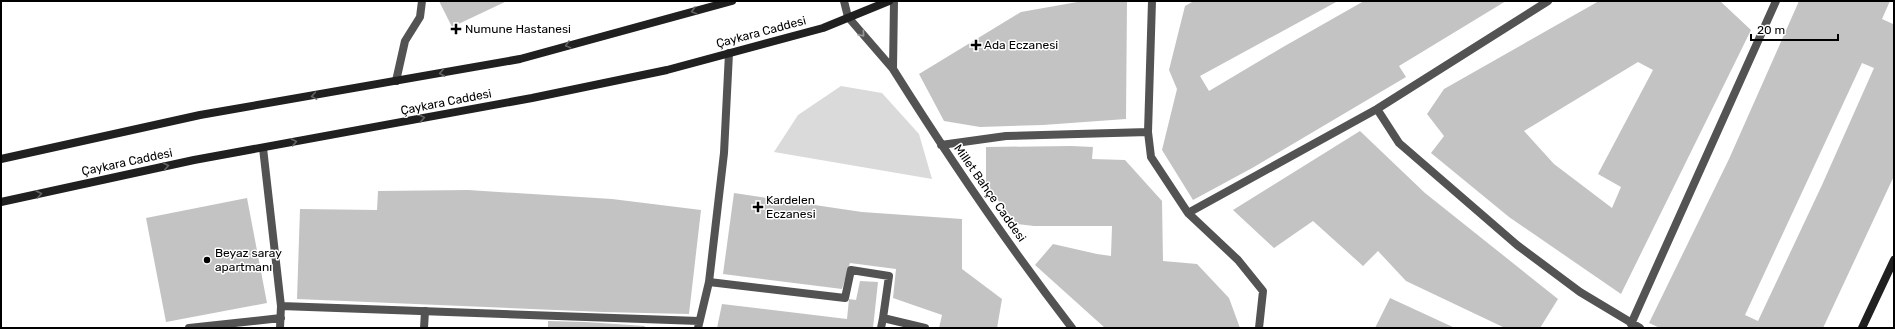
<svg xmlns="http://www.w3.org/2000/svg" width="1895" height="329" viewBox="0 0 1895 329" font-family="Rubik,sans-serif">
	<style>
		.green { fill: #dadada }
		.building { fill: #c3c3c3; fill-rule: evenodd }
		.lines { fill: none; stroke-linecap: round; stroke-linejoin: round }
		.lane { stroke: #535353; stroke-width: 8 }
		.street { stroke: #535353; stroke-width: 8 }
		.secondary { stroke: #202020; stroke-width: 8 }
		.oneway { stroke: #636363 }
		.oneway2 { stroke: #989898 }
		.poi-dot { fill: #000; stroke: #fff; stroke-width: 1.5 }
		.labels { text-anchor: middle; stroke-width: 3; stroke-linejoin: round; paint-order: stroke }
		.poi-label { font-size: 12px; fill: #000; stroke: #fff; text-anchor: start }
		.street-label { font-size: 12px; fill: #000; stroke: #fff }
	</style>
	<rect width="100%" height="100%" fill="#fff"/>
	<path class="green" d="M841,86l41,7 37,41 13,45 -158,-27 24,-37z"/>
	<path class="building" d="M439,1h68l-55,26z
		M1083,1h44l-1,118 -83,6 -63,2 -36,-6 -25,-47 102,-62z
		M1194,1h144l-138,75 9,15 74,-44 81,-46h142l-107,65 7,11 -152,90 -61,33 -31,-50 15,-61 -8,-19 16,-64z
		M1599,1h121l31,29 -130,264 -112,-77 -78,-64 13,-17 -17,-22 17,-25zM1638,62l15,8 -55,104 23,13 -9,21 -58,-44 -30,-33z
		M1799,1h91l-8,18 11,5 1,-3v155l-71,152h-163l-11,-5 80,-164zM1862,63l12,5 -52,117 -64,136 -13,-6z
		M1360,131l65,62 133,106 -18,29h-35l-99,-47 -28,-30 -15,15 -50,-45 -39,27 -41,-38z
		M1071,146l22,1 -1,12 33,1 37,41 1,60 34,3 32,34 11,30h-135l-70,-63 18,-21 44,10 14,2 1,-30h-78l-17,-2 -31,-39v-38z
		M468,190l144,9 89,11 -12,104 -86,-2 -306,-13 3,-90 77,1 1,-19z
		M734,193l128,19 100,7v50l40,30 -5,29h-58l3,-13 -49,-17 3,-29 -46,-6 -8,26 -119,-15z
		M247,198l20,105 -101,19 -20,-104z
		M860,281l18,1 -5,46h-156l5,-24 125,15 2,-20 7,1z
		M1390,298l65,30h-80z
		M548,321l37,1 60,4 -1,2h-96z"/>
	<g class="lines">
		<path class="lane" d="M396,81l9,-40 15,-24 2,-16
			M424,328l1,-17"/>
		<path class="street" d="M844,1l4,16 45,52 1,-68
			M1152,1l-4,131 3,25 37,56 50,47 25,31 -4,37
			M893,69c56,89 115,176 179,259
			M1377,109l22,34 118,102 63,47 60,36
			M941,145l65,-9 142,-4
			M263,148l18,158 -1,22
			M1188,213l189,-104 171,-108
			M709,282l136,16 6,-28 38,6 -6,42 42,10
			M281,306l418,15
			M1631,324l145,-323
			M189,328l92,-10
			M698,328l11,-46 15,-129 5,-100
			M881,328l2,-10"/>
		<path class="secondary" d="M1,159l199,-44 320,-56 212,-58
			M1,202l193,-42 338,-62 135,-28 156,-42 66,-27
			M1862,328l32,-68"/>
	</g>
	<defs><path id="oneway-chevron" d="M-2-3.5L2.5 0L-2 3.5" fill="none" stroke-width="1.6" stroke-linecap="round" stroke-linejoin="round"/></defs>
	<g class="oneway">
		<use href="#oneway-chevron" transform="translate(694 11) rotate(165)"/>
		<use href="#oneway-chevron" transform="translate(568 45) rotate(165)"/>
		<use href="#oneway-chevron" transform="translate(442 73) rotate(169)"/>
		<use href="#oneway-chevron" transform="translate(314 96) rotate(170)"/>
		<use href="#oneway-chevron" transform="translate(422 118) rotate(-11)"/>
		<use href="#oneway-chevron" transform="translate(294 142) rotate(-11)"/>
		<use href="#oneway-chevron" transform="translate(166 166) rotate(-12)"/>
		<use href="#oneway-chevron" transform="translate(39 194) rotate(-12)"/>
	</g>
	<use class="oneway2" href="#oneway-chevron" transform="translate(862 34) rotate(49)"/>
	<g class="poi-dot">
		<path d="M454 23h4v4h4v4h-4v4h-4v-4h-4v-4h4z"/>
		<path d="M974 39h4v4h4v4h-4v4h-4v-4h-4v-4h4z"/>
		<path d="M756 201h4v4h4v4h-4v4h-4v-4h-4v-4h4z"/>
		<circle cx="207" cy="260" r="4"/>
	</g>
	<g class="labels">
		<g class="poi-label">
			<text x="465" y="33">Numune Hastanesi</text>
			<text x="984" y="49">Ada Eczanesi</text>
			<text x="766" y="204">Kardelen<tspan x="766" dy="14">Eczanesi</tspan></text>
			<text x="215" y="257">Beyaz saray<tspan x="215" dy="14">apartmanı</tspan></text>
		</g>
		<g class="street-label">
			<text transform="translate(761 32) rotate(-15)" y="4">Çaykara Caddesi</text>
			<text transform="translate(446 102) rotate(-11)" y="4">Çaykara Caddesi</text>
			<text transform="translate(127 162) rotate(-12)" y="4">Çaykara Caddesi</text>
			<text transform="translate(990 193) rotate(55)" y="4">Millet Bahçe Caddesi</text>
		</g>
	</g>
	<rect width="1895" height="329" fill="none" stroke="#000000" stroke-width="4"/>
	<path d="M1751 34v6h87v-6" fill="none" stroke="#000000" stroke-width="2"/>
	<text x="1757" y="34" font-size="12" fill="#000000" stroke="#ffffff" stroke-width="3" paint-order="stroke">20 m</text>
</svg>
